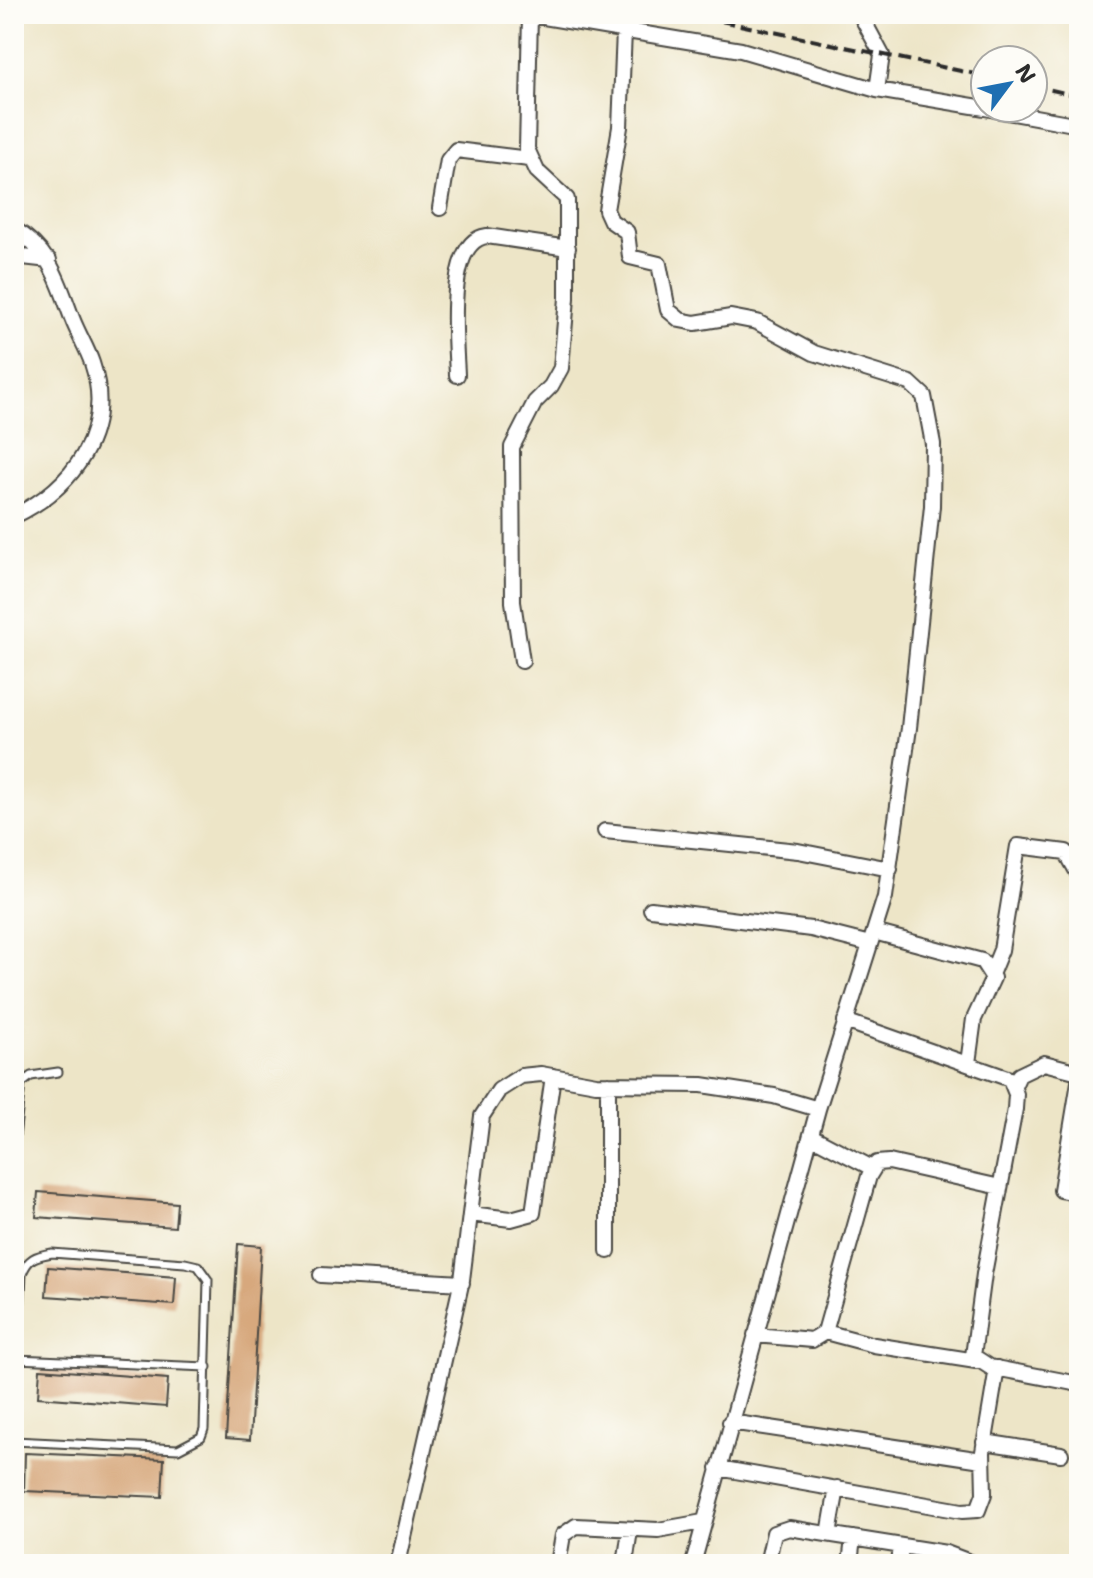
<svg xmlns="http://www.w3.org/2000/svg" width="1093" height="1578" viewBox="0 0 1093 1578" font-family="'Shantell Sans',sans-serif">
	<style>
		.building { fill: #d7a87d }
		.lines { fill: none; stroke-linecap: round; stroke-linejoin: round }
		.service-casing { stroke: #484742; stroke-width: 11 }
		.minor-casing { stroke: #484742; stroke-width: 18 }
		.service { stroke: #fff; stroke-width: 7 }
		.minor { stroke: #fff; stroke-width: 14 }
		.rail { stroke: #2b2b2b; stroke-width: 4; stroke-dasharray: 12 6; stroke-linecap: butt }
	</style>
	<rect width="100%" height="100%" fill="#fdfcf7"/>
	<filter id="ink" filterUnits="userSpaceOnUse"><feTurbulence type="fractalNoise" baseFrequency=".0125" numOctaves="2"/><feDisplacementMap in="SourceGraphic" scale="16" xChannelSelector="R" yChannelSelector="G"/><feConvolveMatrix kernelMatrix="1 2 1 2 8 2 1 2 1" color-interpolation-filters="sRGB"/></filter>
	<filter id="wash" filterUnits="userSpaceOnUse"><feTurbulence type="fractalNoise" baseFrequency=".006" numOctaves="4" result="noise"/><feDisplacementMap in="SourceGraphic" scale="32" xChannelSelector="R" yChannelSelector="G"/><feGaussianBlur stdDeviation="1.8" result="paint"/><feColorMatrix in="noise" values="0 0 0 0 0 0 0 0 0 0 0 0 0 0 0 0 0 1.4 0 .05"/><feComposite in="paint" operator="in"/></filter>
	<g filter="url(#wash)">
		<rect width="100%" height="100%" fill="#ede5c7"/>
		<g id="blocks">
			<path class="building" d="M38,1192l139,11 -2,24 -139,-10z
				M238,1244l23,2 -11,194 -24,-2z
				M48,1267l128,10 -2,28 -128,-9z
				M40,1369l128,10 -2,28 -128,-10z
				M25,1453l139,6 -2,38 -138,-6z"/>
		</g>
	</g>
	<g filter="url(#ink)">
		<use href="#blocks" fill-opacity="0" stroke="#484742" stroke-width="2"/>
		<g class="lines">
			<defs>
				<path id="service" d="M14,1147l7,-63 10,-8 27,-4
					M16,1359l191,8
					M14,1434l8,-160c6,-16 13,-18 30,-21l133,10 13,3 10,14 -4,149 -3,8 -23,12 -164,-8"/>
				<path id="minor" d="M526,14l215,36 136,40 108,18
					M860,14l22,41 -5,35
					M624,31l-4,96 -14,83 5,11 16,11 3,25 29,7 9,46 12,10 15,3 36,-6 26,5 57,31 96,30 14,13 9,48 -1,62 -23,222 -24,169 -67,212 -125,455
					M985,108l94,17
					M440,208l8,-48 8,-10 73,9
					M14,229c37,22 44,52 58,89 6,16 15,30 20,45 23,68 -19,125 -78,153
					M14,256l35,4
					M457,375c-1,-31 -13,-134 30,-139l81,12
					M522,661l-9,-59 -1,-155 23,-45 16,-16 10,-18 6,-70v-99l-30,-28 -10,-22 3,-134
					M605,831l193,20 92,18
					M651,909l160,20 59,15
					M874,932l108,29 11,17 -19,41 -6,44
					M992,972l9,-22 17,-104 48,6 13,23
					M845,1021l165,58 6,15 -1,15 -31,165 -11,82 17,11 89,17
					M1079,1082l-18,108 18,3
					M608,1084v167
					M1014,1086l5,-11 25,-12 35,9
					M811,1136l61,32
					M470,1214l41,5 22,-6 20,-137
					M321,1275l141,8
					M825,1332l49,13 102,16
					M755,1335l57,5 13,-8 44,-156 8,-13 12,-1 111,25
					M730,1422l252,38
					M984,1442l77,12
					M718,1468l244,43 16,-1 6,-16 -1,-42 14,-84
					M829,1534l8,-46
					M398,1564l64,-284 20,-164 17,-26 22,-14 20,-2 55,10 106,1 72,11 44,13
					M558,1564l5,-29 13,-9 82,4 45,-8
					M625,1564l5,-34
					M767,1564l7,-31 15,-5 157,25 29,11
					M850,1564l3,-26
					M899,1564l2,-18"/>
			</defs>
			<use href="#service" class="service-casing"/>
			<use href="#minor" class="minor-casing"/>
			<use href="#service" class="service"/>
			<use href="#minor" class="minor"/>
			<path class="rail" d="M687,14l298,62
				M1033,86l46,10"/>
		</g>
	</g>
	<rect width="1093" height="1578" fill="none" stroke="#fdfcf7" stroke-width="48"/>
	<g transform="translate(1009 84) rotate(58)"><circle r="38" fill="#fdfcf7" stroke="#a9a8a5" stroke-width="2"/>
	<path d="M0-6L14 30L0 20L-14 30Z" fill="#1f6fb2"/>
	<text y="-12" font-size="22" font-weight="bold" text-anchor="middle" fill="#2b2b2b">N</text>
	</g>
</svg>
